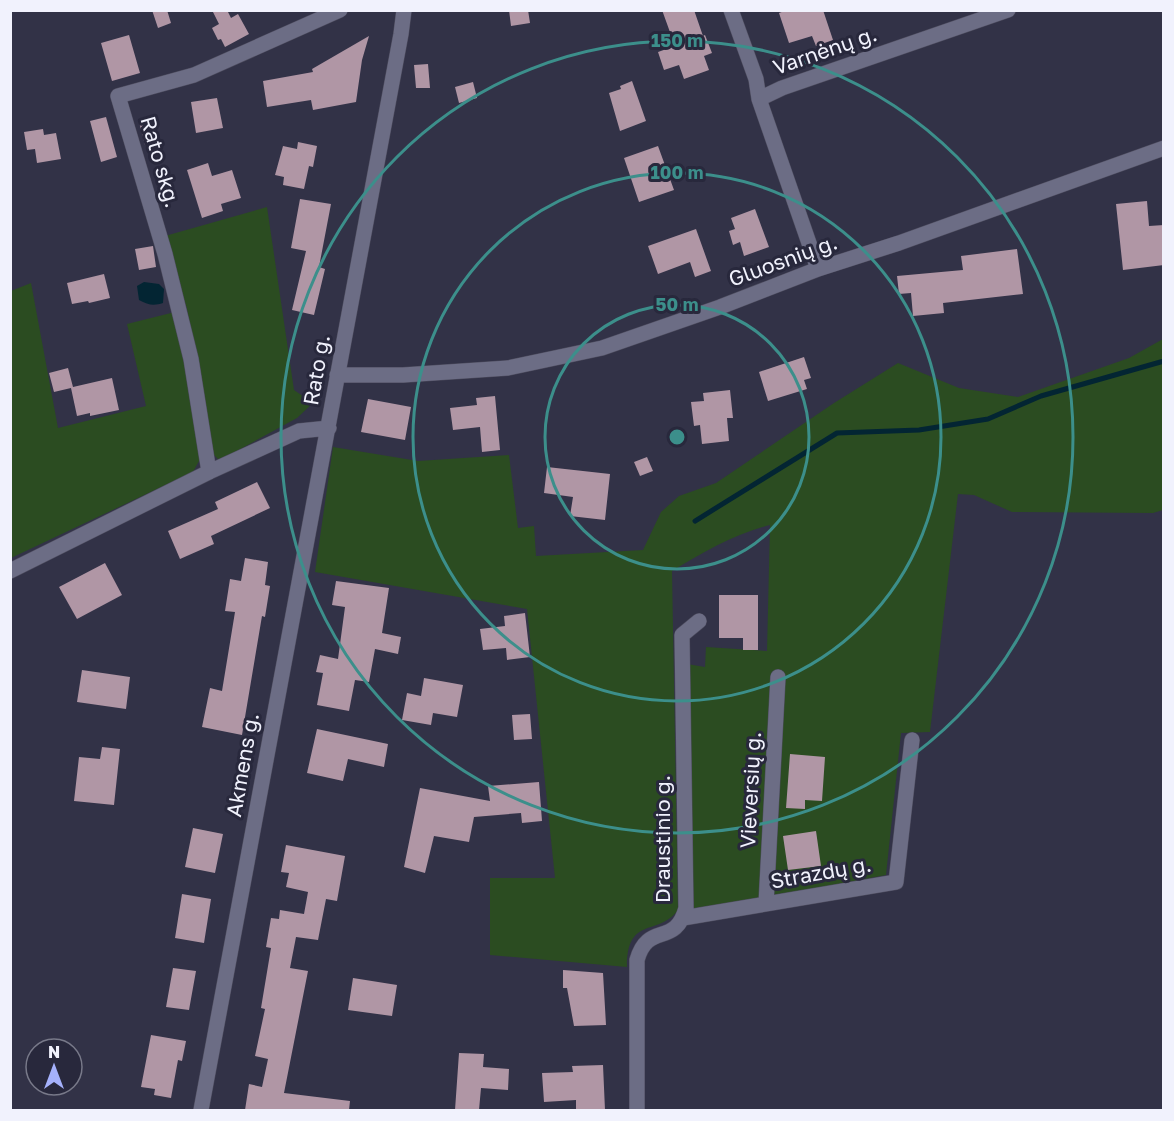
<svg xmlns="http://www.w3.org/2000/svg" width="1174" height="1121" viewBox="0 0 1174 1121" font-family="'Golos Text',sans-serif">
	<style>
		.green { fill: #2b4c21 }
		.water { fill: #032533 }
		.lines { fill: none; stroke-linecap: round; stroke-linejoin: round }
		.stream { stroke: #032533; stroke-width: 5 }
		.building { fill: #b096a5 }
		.minor-casing { stroke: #4e4d5f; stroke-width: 16 }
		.minor { stroke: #6c6d85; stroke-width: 15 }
		.ring { fill: none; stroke: #3c8f8b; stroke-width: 3 }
		.labels { text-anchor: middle; stroke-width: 6; stroke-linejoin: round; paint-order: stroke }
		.street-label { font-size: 21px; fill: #f1f2fd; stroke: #28283c }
		.centre { fill: #3c8f8b; stroke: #28283c; stroke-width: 3 }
		.ring-label { font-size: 18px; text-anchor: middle; font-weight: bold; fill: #3c8f8b; stroke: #28283c; stroke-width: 6; stroke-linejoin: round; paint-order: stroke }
	</style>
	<rect width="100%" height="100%" fill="#323247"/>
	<path class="green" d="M267,207l27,183 19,13 -16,15 -73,40 -6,1 -4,-4 -27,-146 -22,-73z
		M31,283l27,145 88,-22 -19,-82 48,-12 25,138 -1,11 -6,11 -182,86v-267z
		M1163,339v171l-10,3 -141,-1 -38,-17 -16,-1 -28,238 -29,1 -15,142 -193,36 -6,-247 18,3 1,-20 61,4 3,-126c-36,9 -66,27 -98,46l6,339c-20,27 -51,5 -51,57l-137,-12v-77h65l-28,-269 -212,-37 18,-125 85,14 91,-6 9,73 16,-2 2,30 107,-6 18,-38 18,-16 37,-13 118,-80 64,-40 61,25 59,9 111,-39z"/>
	<path class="water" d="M144,282l15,2 5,5 -1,14c-9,3 -15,2 -24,-3l-2,-14z"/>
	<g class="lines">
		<path class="stream" d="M695,521l142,-88 82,-3 69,-11 53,-23 123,-35"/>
	</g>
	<path class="building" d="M152,10h15l4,13 -13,5z
		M212,10h15l4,8 7,-4 11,20 -24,13 -4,-8 -3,1 -6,-12 7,-4z
		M509,10h19l2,13 -19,3z
		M662,10h32l9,26 2,-1 7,18 -8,3 5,14 -25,9 -5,-14 -15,5 -6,-18 17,-6z
		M787,10h36l10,30 -17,6 -4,-10 -23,7 -10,-30z
		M129,35l11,38 -28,8 -11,-38z
		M369,36l-7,24 -6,42 -43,8 -2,-10 -44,7 -4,-26 50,-9 -1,-3z
		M428,64l2,24h-14l-2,-23z
		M632,81l14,40 -26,10 -11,-38 12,-4 -1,-3z
		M473,82l4,16 -18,5 -4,-16z
		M217,98l6,30 -27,5 -5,-31z
		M106,117l11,40 -16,5 -11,-41z
		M153,119l5,23 -13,3 -6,-23z
		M43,129l1,6 12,-2 5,26 -24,4 -2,-14 -8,1 -3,-18z
		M298,142l19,4 -4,21 -4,-1 -5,23 -21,-4 1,-8 -9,-2 8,-29 14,3z
		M658,146l16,44 -35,12 -15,-44z
		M208,163l4,13 20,-6 9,28 -20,6 2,7 -21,7 -15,-48z
		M300,199l31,5 -12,63 6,2 -11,46 -22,-5 14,-59 -15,-3z
		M1147,201l2,25 15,-1v40l-41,5 -7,-66z
		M755,209l14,38 -25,9 -4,-14 -7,3 -4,-14 6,-2 -4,-11z
		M696,229l15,42 -16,6 -5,-15 -32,12 -10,-28z
		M153,246l3,21 -17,3 -4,-21z
		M1017,249l6,45 -80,9 1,10 -31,3 -2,-23 -12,1 -2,-18 66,-6 -2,-14z
		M104,274l6,24 -21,5 -1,-2 -16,3 -5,-21z
		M804,357l7,21 -7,2 3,9 -39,12 -9,-29z
		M68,368l5,19 39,-9 7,32 -29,6v-3l-13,3 -6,-28 -17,4 -5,-19z
		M730,390l3,28h-6l2,23 -27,3 -2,-19 -6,1 -3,-24 13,-1 -1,-8z
		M495,396l5,54 -18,2 -2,-25 -27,3 -3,-22 27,-3 -1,-7z
		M368,399l43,8 -6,33 -44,-8z
		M647,457l6,14 -13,5 -6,-14z
		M547,467l63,7 -5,46 -35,-4 3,-19 -29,-4z
		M257,482l13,26 -59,28 3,8 -34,15 -12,-28 50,-22 -3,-7z
		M245,558l23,4 -3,23 5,1 -5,31 -3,-1 -20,119 -40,-8 8,-39 12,3 13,-79 -10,-1 5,-32 11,2z
		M105,563l17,32 -45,24 -18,-32z
		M336,581l53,7 -7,45 19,4 -3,17 -23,-5 -6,33 -14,-2 -6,31 -32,-6 6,-32 -7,-1 4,-17 18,4 7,-52 -13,-2z
		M719,595h39v55h-15v-12h-24z
		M525,613l5,44 -23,3 -1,-12 -23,2 -3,-21 25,-3 -1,-10z
		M82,670l48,7 -4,32 -49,-7z
		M424,678l39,7 -6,32 -24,-4 -2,12 -29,-5 5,-27 14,3z
		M530,714l2,25 -18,1 -2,-25z
		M317,729l71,15 -4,23 -36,-8 -5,22 -36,-8z
		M102,747l18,2 -6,56 -40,-4 5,-44 21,2z
		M790,754l35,3 -3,44 -17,-1v9l-19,-1z
		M539,782l3,39 -20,2 -1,-10 -47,4 -5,25 -35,-6 -9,37 -21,-6 16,-79 70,13 -2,-15z
		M193,828l30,6 -8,39 -30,-6z
		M816,831l5,35 -33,4 -5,-34z
		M286,845l59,11 -8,45 -11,-2 -8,41 -22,-3 -6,31 18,3 -24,122 66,8 -1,9h-104l4,-26 13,3 6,-28 -13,-3 10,-47 -4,-1 10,-60 -5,-1 5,-29 8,1 1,-9 24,4 4,-22 -22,-5 3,-14 -8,-1z
		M182,894l29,5 -7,44 -29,-5z
		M173,968l23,3 -7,39 -23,-3z
		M563,970l40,3 3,52 -32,1 -7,-38h-4z
		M353,978l44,7 -5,31 -44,-6z
		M151,1035l35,6 -4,20 -4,-1 -7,38 -17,-3 1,-6 -14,-2z
		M459,1053l25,1 -1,13 26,2 -1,21 -27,-2 -2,22h-24z
		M603,1065l2,45h-29v-10l-32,2 -2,-29 31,-1 -1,-6z"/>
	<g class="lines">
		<defs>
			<path id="minor" d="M731,10l25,69 3,20 59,170
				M759,99l23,-11 226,-78
				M337,375h66l105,-7 94,-20 118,-41 98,-38 81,-26 265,-95
				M209,472l-18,-113 -26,-105 -47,-158 76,-21 146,-65
				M10,571l199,-99 90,-41 30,-3
				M766,904l12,-227
				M683,918l213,-36 16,-142
				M201,1110l200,-1076 3,-24
				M637,1110v-150c11,-39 38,-12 49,-52l-4,-273 17,-14"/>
		</defs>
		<use href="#minor" class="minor-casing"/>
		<use href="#minor" class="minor"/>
	</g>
	<g class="ring">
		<circle cx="677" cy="437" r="132"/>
		<circle cx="677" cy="437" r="264"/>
		<circle cx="677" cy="437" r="396"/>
	</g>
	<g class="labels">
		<g class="street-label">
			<text transform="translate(825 51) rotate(-19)" y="7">Varnėnų g.</text>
			<text transform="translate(160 162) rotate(74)" y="7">Rato skg.</text>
			<text transform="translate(783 261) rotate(-20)" y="7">Gluosnių g.</text>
			<text transform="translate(317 370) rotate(-80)" y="7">Rato g.</text>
			<text transform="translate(243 765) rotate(-80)" y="7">Akmens g.</text>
			<text transform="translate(751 790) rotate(-87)" y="7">Vieversių g.</text>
			<text transform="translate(663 839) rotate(-90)" y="7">Draustinio g.</text>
			<text transform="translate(821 873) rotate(-10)" y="7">Strazdų g.</text>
		</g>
	</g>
	<circle cx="677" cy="437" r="9" class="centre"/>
	<g class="ring-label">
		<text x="677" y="47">150 m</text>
		<text x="677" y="179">100 m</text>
		<text x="677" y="311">50 m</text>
	</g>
	<rect width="1174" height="1121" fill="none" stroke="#f1f2fd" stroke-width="24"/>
	<g transform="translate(54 1067)"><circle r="28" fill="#28283c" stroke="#787989" stroke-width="1.5"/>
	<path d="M0-4.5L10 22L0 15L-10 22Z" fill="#a5b1fc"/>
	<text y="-9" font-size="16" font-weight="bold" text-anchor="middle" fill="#f1f2fd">N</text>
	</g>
</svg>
